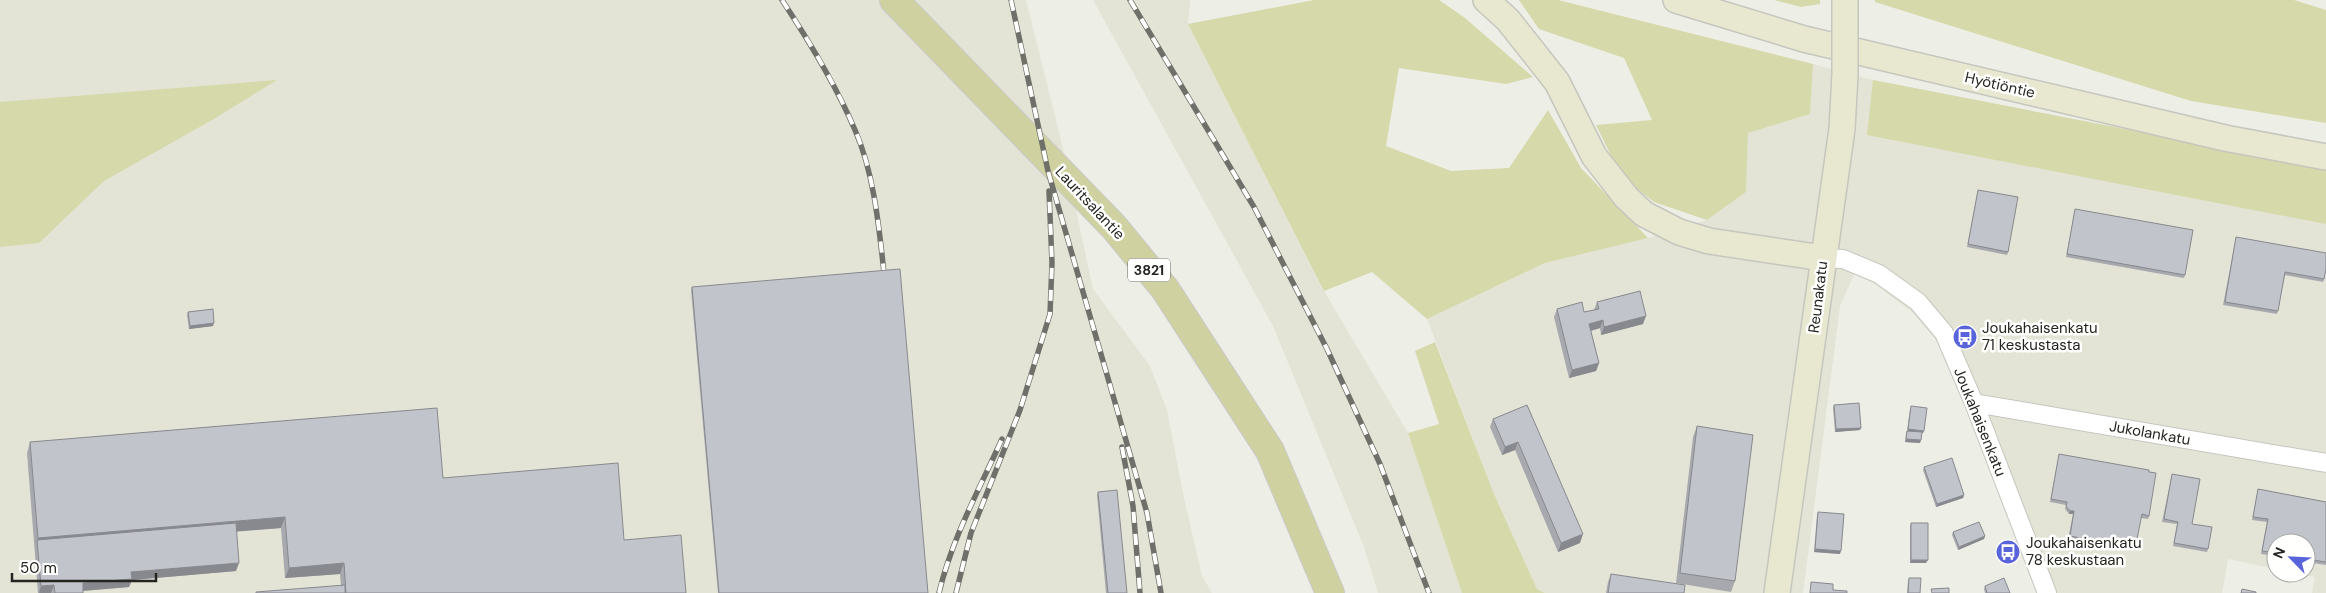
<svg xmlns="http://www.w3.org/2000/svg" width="2326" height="593" viewBox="0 0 2326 593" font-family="'DM Sans',sans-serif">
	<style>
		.built { fill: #e3e4d5 }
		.green { fill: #d6d9aa }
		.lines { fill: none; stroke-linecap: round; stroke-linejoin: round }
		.street-casing { stroke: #c5c6be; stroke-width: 20 }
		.secondary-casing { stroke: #c5c6be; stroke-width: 28 }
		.primary-casing { stroke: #cacaca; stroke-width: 30 }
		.street { stroke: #fff; stroke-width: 18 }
		.secondary { stroke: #e8e8d0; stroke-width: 25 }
		.primary { stroke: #d0d1a0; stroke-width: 28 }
		.rail-casing { stroke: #70706b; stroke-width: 5.5 }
		.rail { stroke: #fffffe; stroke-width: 4; stroke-dasharray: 11; stroke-linecap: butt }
		.secondary-bridge-casing { stroke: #c5c6be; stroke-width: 28; stroke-linecap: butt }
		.secondary-bridge { stroke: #e8e8d0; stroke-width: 25 }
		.wall { fill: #a7a9af }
		.shaded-wall { fill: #88898e }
		.building { fill: #c2c4cb; stroke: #88898e }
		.labels { text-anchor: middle; stroke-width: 5; stroke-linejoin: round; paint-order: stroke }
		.shield { fill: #fffffe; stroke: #666663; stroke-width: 1 }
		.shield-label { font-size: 14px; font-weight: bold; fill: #242421 }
		.street-label { font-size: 15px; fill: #242421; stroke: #fffffe }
		.poi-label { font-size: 15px; fill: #242421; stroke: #fffffe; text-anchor: start }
	</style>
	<rect width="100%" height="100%" fill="#edeee6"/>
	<path class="built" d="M0,0h1026l34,136 33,153 57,77 17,44 17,88 18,78 10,17h-1212z
		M1093,0h97l-2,24 136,267 84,142 54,160h-84l-14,-46 -91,-221z
		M1813,64l60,16 453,88v425h-14l3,-16 -21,-4h12v-30h-30v26l-48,-10 -6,34h-184l-71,-182 -30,-70 -25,-29 -56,-42 -16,36 -37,287h-258l-8,-4 -43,-95 -67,-175 118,-56 103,-25 59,-18 39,-28 2,-59 62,-19z"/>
	<path class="green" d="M1314,0h125l26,18 68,59 -27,7 -107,-16 -13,78 65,25 58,-3 39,-58 33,58 67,70 -103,25 -118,56 -55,-47 -48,19 -136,-267z
		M1519,0h39l255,64 -3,50 -62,19 -2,59 -39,28 -53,-18 -33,-26 -25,-51 56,-5 -28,-62 -85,-29z
		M1774,0h46v4l-19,3z
		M1875,0h419l32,10v113l-135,-22 -316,-99z
		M277,80l-65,40 -108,61 -65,62 -39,4v-145z
		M1873,80l453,88v56l-459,-89z
		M1435,342l59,152 43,95 8,4h-83l-54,-160 31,-9 -24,-73z"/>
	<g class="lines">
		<defs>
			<path id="street" d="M1823,258l20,1 36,15 39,28 26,31 30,70 73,190
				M1974,403l352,60"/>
			<path id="secondary" d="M1486,0l22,20 49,62 37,74 32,41 18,17 35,18 30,9 114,17
				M1676,0l128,39 421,99 101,19
				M1777,593l65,-464"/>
			<path id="primary" d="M894,0l220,227 51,62 105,162 60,142"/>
		</defs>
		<use href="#street" class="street-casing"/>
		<use href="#secondary" class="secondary-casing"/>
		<use href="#primary" class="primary-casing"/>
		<use href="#street" class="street"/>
		<use href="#secondary" class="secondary"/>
		<use href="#primary" class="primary"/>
		<defs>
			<path id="rail" d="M782,0c27,41 54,85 73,130 19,43 24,97 29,143
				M1011,0l37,171 99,342 14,80
				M1130,0l124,207 73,142 53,115 49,129
				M1122,447l11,59 7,87
				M939,593c13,-55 40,-103 63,-154
				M956,593l15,-60 49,-123 30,-96 2,-51 -3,-72"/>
		</defs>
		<use href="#rail" class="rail-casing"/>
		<use href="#rail" class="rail"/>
		<defs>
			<path id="secondary-bridge" d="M1842,129l3,-55v-74"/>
		</defs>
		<use href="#secondary-bridge" class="secondary-bridge-casing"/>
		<use href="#secondary-bridge" class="secondary-bridge"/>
	</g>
	<path class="wall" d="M1978,190l30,62 -1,3 -40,-8z
		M2075,209l110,66 -1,3 -118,-21z
		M2236,237l88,42 -1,3 -38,-7 -8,39 -54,-9z
		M692,287l236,306h-210l-27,-303z
		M1597,302l46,22 -42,11 -1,-7 -9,3 8,32 -3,8 -27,7 -15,-61 3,-8 27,3 10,-2z
		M188,312l25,14 -24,3 -2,-14z
		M1527,405l53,138 -22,9 -43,-102 -13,5 -12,-28 3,-8z
		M1834,405l26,25 -25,2 -2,-24z
		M1911,406l12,27h-2l-1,10 -15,-1 1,-8 1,-3 3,-22z
		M1697,426l38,155 -4,11 -55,-9 17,-146z
		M30,442l413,36 181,62 62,53h-430l85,-7 -1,-12 -55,4 -4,-50 -45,3v40l-104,9 -3,7 -46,4v2h-45l-11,-140z
		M2059,454l90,62 -1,3 -7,-1 -6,29 -33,-6 -2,4 -32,-6 5,-25h-4l-4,-5 1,-4 -16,-3z
		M1924,467l40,28 -1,3 -27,9 -13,-37z
		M2172,474l20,50 16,25 -1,3 -34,-6 4,-22 -15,-2z
		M2258,489l68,13v63l-20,-3v-19h-30v13l-15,-2 6,-32 -15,-2z
		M1098,492l29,101h-21l-9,-98z
		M1818,512l22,42 -26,-2 3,-37z
		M1911,523l15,40h-16v-37z
		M1953,532l32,4 -1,3 -26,11 -6,-15z
		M1611,574l73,19h-78l2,-11z
		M1909,578l11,15h-13l1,-12z
		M1985,586l25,7h-25l-1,-4z"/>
	<path class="shaded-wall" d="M1646,316l-3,8 -42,11 3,-8z
		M1603,320l-3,8 -14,4 3,-8z
		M214,323l-1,3 -24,3 1,-3z
		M1599,363l-3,8 -27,7 3,-8z
		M1861,428l-1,2 -25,2 1,-3z
		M1908,429l16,2 -1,2 -16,-1z
		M1906,439l15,1 -1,3 -15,-1z
		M1518,442l-3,8 -13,5 3,-8z
		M1964,495l-1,3 -27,9 1,-3z
		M2070,511h4l-1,3h-4z
		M285,517l-4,11 -243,20 -1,-8 1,-2z
		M1583,534l-3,9 -22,9 3,-9z
		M1985,536l-1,3 -26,11 1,-3z
		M1815,549l26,2 -1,3 -26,-2z
		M1911,560h17l-2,3h-16z
		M239,563l-3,8 -104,9 -3,7 -49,4 3,-8 48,-11z
		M344,563l-4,11 -55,4 4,-10z
		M54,585l-3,8h-12l2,-7z"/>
	<path class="building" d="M1978,190l40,7 -10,55 -40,-8z
		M2075,209l118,21 -8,45 -118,-21z
		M2236,237l90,16v16l-2,10 -39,-7 -7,39 -53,-9z
		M900,269l28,324h-209l-27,-306z
		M1640,291l6,25 -42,11 -1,-7 -14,4 10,39 -27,7 -15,-61 25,-7 2,10 15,-3 -2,-7z
		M213,309l1,14 -24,3 -2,-14z
		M1859,403l2,25 -25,1 -2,-24z
		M1527,405l56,129 -22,9 -43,-101 -13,5 -12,-28z
		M1911,406l16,2 -3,23 -16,-2z
		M437,408l6,70 175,-15 6,77 57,-5 5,58h-340l-2,-30 -55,5 -4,-51 -247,21 -8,-96z
		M1697,426l56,9 -18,146 -55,-8z
		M1907,431l15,1 -1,8 -15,-1z
		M2059,454l90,16v2l7,1 -7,43 -7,-2 -6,30 -34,-6 -1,4 -31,-6 4,-25h-4l-4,-5 1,-4 -16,-3z
		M1952,458l12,37 -27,9 -13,-37z
		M2172,474l28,5 -8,45 20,3 -4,22 -34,-6 4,-21 -14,-3z
		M2258,489l68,13v60l-20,-3v-16h-30v10l-14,-2 6,-32 -15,-2z
		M1117,490l10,103h-19l-10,-101z
		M1818,512l26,2 -3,37 -26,-2z
		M1979,522l6,14 -26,11 -6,-15z
		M236,523l3,40 -108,9 1,7 -49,4v10h-28l-1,-8 -13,1 -4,-46z
		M1911,523h17v37h-17z
		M1611,574l74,11 -1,8h-76z
		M1909,578h12l-1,15h-12z
		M2004,578l6,15h-23l-2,-7z
		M1811,582l22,2v6l14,1v2h-37z
		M345,585v8h-89v-1z
		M1949,588v5h-17l-1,-4z
		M2242,589l14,3v1h-15z"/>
	<defs>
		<symbol id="bus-disc" viewBox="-11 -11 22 22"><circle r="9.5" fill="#5964db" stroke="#fffffe"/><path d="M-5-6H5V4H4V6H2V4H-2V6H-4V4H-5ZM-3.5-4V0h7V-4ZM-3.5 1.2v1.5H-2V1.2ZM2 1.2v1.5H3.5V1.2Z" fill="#fff"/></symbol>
	</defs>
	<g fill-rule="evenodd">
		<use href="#bus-disc" x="1951" y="323" width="28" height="28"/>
		<use href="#bus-disc" x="1994" y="538" width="28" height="28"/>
	</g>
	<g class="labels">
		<rect class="shield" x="1128" y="258.5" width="42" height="23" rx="4"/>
		<g class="shield-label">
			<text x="1149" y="275">3821</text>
		</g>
		<g class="street-label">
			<text transform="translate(2000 85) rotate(13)" y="5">Hyötiöntie</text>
			<text transform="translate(1090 203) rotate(47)" y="5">Lauritsalantie</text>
			<text transform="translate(1818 297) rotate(-83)" y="5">Reunakatu</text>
			<text transform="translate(1980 422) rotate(68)" y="5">Joukahaisenkatu</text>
			<text transform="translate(2150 433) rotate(10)" y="5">Jukolankatu</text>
		</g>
		<g class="poi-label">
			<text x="1982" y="333">Joukahaisenkatu<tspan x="1982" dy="17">71 keskustasta</tspan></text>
			<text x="2026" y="548">Joukahaisenkatu<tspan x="2026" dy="17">78 keskustaan</tspan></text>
		</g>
	</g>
	<g transform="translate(2291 558) rotate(294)"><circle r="24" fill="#fffffe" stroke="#a7a7a6"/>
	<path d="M0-4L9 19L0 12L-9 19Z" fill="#5964db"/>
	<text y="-8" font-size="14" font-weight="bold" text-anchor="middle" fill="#242421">N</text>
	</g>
	<path d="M12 573v8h144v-8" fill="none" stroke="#242421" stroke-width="2.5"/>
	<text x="20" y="573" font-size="15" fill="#242421" stroke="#fffffe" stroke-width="4" paint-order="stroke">50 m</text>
</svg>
